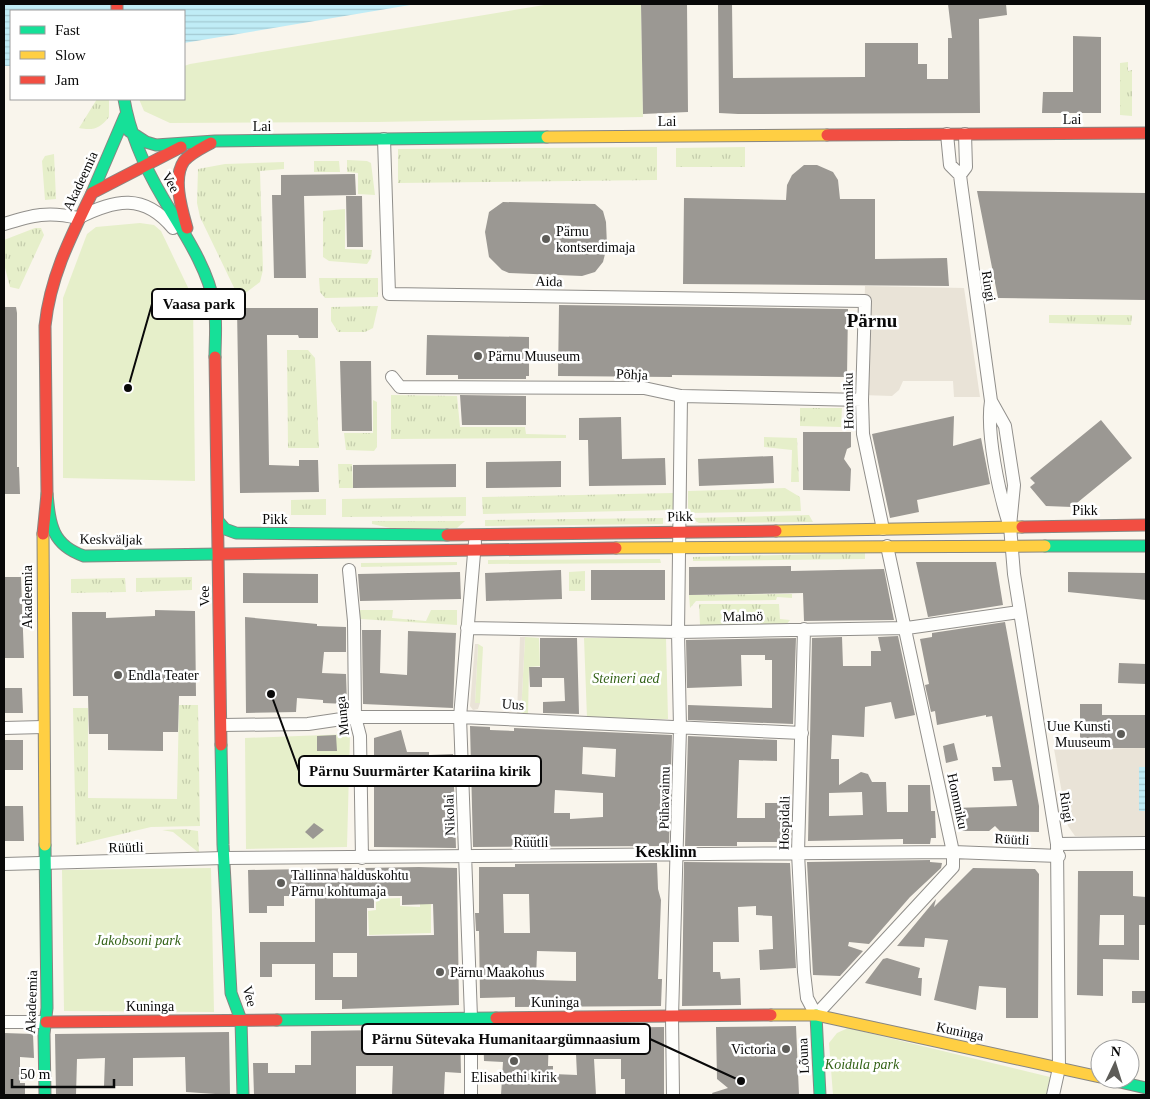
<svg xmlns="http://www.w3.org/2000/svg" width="1150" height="1099" viewBox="0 0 1150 1099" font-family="'Times New Roman',serif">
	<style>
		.grass { fill: url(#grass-tufts) }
		.park { fill: #e6efca }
		.plaza { fill: #e9e3d7 }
		.water { fill: url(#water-rules) }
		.building { fill: #9b9893; fill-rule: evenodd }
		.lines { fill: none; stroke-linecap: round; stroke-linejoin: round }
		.street-casing { stroke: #918f8b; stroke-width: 14 }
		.fast-casing { stroke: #888682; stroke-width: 13 }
		.slow-casing { stroke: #888682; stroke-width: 13 }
		.jam-casing { stroke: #888682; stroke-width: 13 }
		.street { stroke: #fefefc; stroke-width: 12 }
		.fast { stroke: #16e098; stroke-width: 11 }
		.slow { stroke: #ffcf43; stroke-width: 11 }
		.jam { stroke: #f24e42; stroke-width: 11 }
		.poi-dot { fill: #5d5c58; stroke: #fff; stroke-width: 2 }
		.labels { text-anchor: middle; stroke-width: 5; stroke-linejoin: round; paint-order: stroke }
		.street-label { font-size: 14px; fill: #090909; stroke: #fff }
		.poi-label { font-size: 14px; fill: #090909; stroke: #fff; text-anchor: start }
		.park-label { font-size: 14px; font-style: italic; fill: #346318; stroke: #fff }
		.quarter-label { font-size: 16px; font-weight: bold; fill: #090909; stroke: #fff }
		.district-label { font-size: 19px; font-weight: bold; fill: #090909; stroke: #fff }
		.leader { fill: none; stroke: #090909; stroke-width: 2 }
		.callout-dot { fill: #090909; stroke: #fff; stroke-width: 2 }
		.callout { fill: #fff; stroke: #090909; stroke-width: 2 }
		.callout-label { font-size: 15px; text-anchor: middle; font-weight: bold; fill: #090909 }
	</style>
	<defs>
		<pattern id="grass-tufts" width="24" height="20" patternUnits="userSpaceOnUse" patternTransform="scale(1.25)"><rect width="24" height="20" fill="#e6efca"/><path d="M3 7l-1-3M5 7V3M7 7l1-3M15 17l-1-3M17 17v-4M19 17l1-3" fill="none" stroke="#c4ccac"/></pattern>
		<pattern id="water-rules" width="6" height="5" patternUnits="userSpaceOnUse" patternTransform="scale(1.25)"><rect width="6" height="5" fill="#c0ecf6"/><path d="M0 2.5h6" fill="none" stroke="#a4c9d2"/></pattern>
	</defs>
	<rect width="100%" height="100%" fill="#f9f5ec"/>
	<path class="grass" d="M1128,62v9l4,-1v46l-12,-1v-52z
		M97,99h12v18c-9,11 -15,14 -30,11z
		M657,147v33l-259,3v-34z
		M745,147v20h-69v-19z
		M54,154l2,45 -11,1 -3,-39 3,-5z
		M347,160l20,1 4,2 4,32 -17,-1v-21l-11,-1z
		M314,161h25l1,11h-26z
		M284,162v7l-24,2 3,99 -3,12 -21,16 -39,-81 -3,-14 1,-34 27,-5z
		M345,209v40l27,1 -1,8 -4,6 -38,-3 -6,-4v-46z
		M35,228h6l3,7 -25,54 -9,-2 -6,-23v-24z
		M319,278h59v19l-53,1 -5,-6z
		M378,306l-5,22 -8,4h-27l-7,-11v-14z
		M1049,315h83l-1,10 -82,-2z
		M287,350h21l7,8 4,90h-31z
		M391,395l66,1 3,31h65l1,7 40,1v3l-175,1z
		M373,400l4,2v45l-3,4 -28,-1 -2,-17h29z
		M800,408h42l-1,19 -41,-1z
		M764,437l33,1 2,44h-8l1,-32 -28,-3z
		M338,464h14l1,24h-14z
		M785,488l15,9 1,14 -113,2v-22z
		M673,493l1,17 -191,4 -1,-17z
		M466,497v19l-124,1v-18z
		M326,499v16h-35v-15z
		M809,515l4,7 -114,1 -9,-5z
		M663,518v6l-178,2v-6z
		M372,521h93l-8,7 -62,1 -23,-5z
		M865,553v6l-172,2v-4z
		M660,559l1,4 -173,1v-4z
		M457,562v3l-96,2v-4z
		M585,571v20h-16v-19z
		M192,577v13l-56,2v-14z
		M125,578l1,14 -55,1v-14z
		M792,594v4l-15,-1 -1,3 -80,1 -6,7 -1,-13z
		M699,604h80l1,15 10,1 -4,5h-86z
		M360,610h33l-1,8 34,3 5,-11h26v15l-97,-6z
		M179,705h19l2,121 -49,1 -75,18 -3,-137h15v90l89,1z
		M184,829l14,2 1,22 -26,-21 -11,-2z"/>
	<path class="park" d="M550,4h91l2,113 -266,5 -207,1 -26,-12 -5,-12h45v-33l6,-2z
		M140,223l14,2 7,6 32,67 2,183 -132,-3v-180l24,-64 9,-7z
		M525,637l14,1 1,28 -11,1 -1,47h-7z
		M584,638h82l2,81 -81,-1z
		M478,644l5,3 -3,56h-5z
		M350,734l-3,113 -101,2 -1,-111z
		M211,868l3,144 -150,-1 -2,-141z
		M420,869h11v64l-62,2 -1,-24 8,-1v-11l24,-1v8l20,1z
		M848,1028l202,49 -4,18h-213l-4,-52 8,-10z"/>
	<path class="plaza" d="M865,286l99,2 16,109h-26l-1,-16h-50l-4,9 -7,6 -30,-1z
		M520,637h5l-4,77 -4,-1z
		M475,644h3l-3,59h5l-2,6 -5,1 -3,-4z
		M1146,748v89l-71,-1 -7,-10 -14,-77z"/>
	<path class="water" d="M4,4h412l-232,39v-32h-173v55h-7z
		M1139,767h7v44h-7z"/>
	<path class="building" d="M641,4h46l1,108 -45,2z
		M718,4h14l1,74 132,-1v-34h53v21h9v15h21v-41h4l-4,-34h58l1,11 -28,4 1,94 -242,1 -19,-1z
		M1073,36l28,1v76h-59l1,-21h30z
		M804,165h13l16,7 5,8 2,19h35v60l72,-1 2,28 -266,-2 1,-86 102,2 1,-15 5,-10z
		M355,174l1,21 -52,1 2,82h-32l-2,-83h9v-20z
		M977,191l169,2v107l-148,-2z
		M346,196h16l1,51h-16z
		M503,202l92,2 8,7 3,11 1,24 -4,16 -8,10 -13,4 -73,-3 -7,-3 -13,-13 -4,-25 4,-20z
		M559,305l289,4 -1,68 -175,-2v2l-114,-1z
		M4,307h12l1,6v154h2l1,27h-16z
		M237,308h81v30h-19l-1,-3h-31l2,130 30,1v-6h19l1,32 -79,1z
		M427,335l102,2v39h-3v3h-68v-4h-32z
		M340,361h31l1,70h-30z
		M460,395l66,1v29h-64z
		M954,416l-1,30 28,-8 9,46 -73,16 2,12 -29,6 -18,-84z
		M621,417l1,42 43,-1 1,27 -77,1 -1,-46h-9v-22z
		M1101,420l31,38 -60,49 -26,-1 -16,-19 5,-4 -5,-5z
		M803,432h48v15l-4,2 -3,10 7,10 -1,22 -47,-1z
		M773,456l1,27 -75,3 -1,-27z
		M561,461v26l-75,1v-26z
		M456,464v23l-103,1v-23z
		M916,562h80l7,43 -75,12z
		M791,566v5l93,-2 10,51 -90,1 -1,-28 -114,2v-28z
		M561,570l1,29 -76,2 -1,-28z
		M591,570h74v30h-74z
		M460,572l1,27 -101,2 -2,-27z
		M1068,572l78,1v27l-78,-8z
		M243,573l75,1v29h-75z
		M4,577h17l3,81h-20z
		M155,610l40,1 1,85h-17l-1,36h-15v19l-55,-1v-16h-19l-1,-38h-15l-1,-84h34v6l49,-2z
		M245,617l72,7v2l29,1v25h-22l-2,21 24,1 1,30 -24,-1v-3l-26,-2 -1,14 -50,1z
		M1005,622l34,184v26l-39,-1 -5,-5 -6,5h-26l-5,-5 -4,-18 63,-2 -5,-26 -18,1 -2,-14h9l-9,-51 -6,1v-2l-49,10 -2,-14 -4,1 -6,-27 4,-1 -9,-45 12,-2v-4z
		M362,630h19l-1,43 27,2 1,-44 48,2 -3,75 -90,-4z
		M898,636l17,79 -20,4 -4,-17 -26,5 -1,30 -32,-2 -1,24h8v26l22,-13 7,2 4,8h14l1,30h21v-27h22l1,26h4l1,27h-5l-1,6h-27v-5l-95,2 4,-203 30,-1 1,29h28v-15h10l-3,-14zM862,792l1,23 -34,1v-23z
		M540,638h37l2,76 -36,-1v-11l22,-1 -1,-23h-22v9h-12l-1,-20h11z
		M796,638l-3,86 -105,-4v-15l84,3v-48h-7v-5h-24l1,31 -55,2 -1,-48z
		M1119,663l27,1v20l-28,-1z
		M4,688h18l1,25h-19z
		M1080,704h22v11h44v33h-66z
		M470,726l20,1v3l24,1v-3l158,7 -3,111 -196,1zM583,747l33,2 -1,28 -33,-3zM555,790l48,3v24l-33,2v-6h-16z
		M401,730l6,22h22v3l24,-1 3,94 -82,-1v-109z
		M336,735l1,16h-20v-15z
		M688,736l89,4v21l-38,-1 -2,58h28v-15h22v39h-50v4h-52z
		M4,740h19v30h-19z
		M954,743l4,17 -12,3 -3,-17z
		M4,806h19l1,35h-20z
		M314,823l10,7 -11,9 -8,-7z
		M930,860v2l12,1 -1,5 -31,29 -41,47 -20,-2 -1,4 15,5 -23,25 -27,-1 -6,-113z
		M684,862l106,1 6,105 -36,2 -1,-20 14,-1 -1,-33 -16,-1v-9l-18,1 1,35h-26v30h7l1,7 19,-1 1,27 -59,1z
		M657,863l1,26 3,11 -3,79h4l-1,27 -146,1v-10l-35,1 -1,-67h-3l-1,-18h4v-46h36v-3zM503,894h26l1,39h-26zM537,951l39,1v29l-40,-1z
		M419,867l38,1 2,137 -117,4v-9h-27v-36h-43v13h-12v-35h55v-46h-31v10h-17v7h-18l-1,-43zM374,896h28v9l31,-1 1,31 -67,1v-28h7zM333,953h24v24h-24z
		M973,868l62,1 4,5 -1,144h-32v-30l-27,-2 -3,24 -42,-10 14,-60 -23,-2 -1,9 -27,-1 39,-47 -2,8z
		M1078,871h55v25l13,1v28h-7v35l-36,-1v37l-26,-1zM1100,915h24v30h-25z
		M887,958l33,10 -2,10h4l-1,18 -56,-13 18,-24z
		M1132,991h14v12h-14z
		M796,1026l3,69h-86l-1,-2 16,-5 -11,-9 -1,-52z
		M664,1027v68h-39v-16h-4v-20h-27l2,36h-95l2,-33 -19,-1 -1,-32 56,-1 10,6 -1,32h5v8l24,1 -1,-21h12v-26z
		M460,1029l1,44 -16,-1 -1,22 -52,1 1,-29h-37v28l-102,1 -1,-32h15v10h27v-8h16v-34z
		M229,1032l1,63 -44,-3 -1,-35 -52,1v28h-29l1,-28 -28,1 -1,36h-20l-1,-61z
		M4,1033l29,1 1,24 -14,-1v26h5v12h-21z"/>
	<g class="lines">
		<defs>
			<path id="street" d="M947,134l3,31 10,10
				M965,134l1,33 -6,8 1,8 30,218c-5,32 8,92 18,123
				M384,139l5,155 476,7 -3,99 1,34 20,95
				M4,224c29,-9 44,-13 74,-6 37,-19 66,-25 95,10
				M392,377l8,10 244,1 37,8 181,4
				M991,401l14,25 9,59 -4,41 4,48 43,270 2,224 -6,27
				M349,570l5,51 1,96 5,19 2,122
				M467,628l211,4 229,-4 112,-16
				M804,629l-6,224 6,119 3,26 9,17 137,-148v-15l-66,-306
				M222,725l86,-1 47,-7h105l342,16
				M4,728l39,-1
				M1057,844l89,-1
				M4,864l220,-6 729,-6 106,4
				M4,1022h42
				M471,1095v-78l-11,-300 15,-175
				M673,1095l-1,-78 8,-289 -2,-96 3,-236"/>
			<path id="fast" d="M124,99c6,36 20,67 39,99 18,31 45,69 51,106 3,17 1,36 1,53
				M129,131l17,11 10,3 59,-4 332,-4
				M92,193l33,-77
				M47,494c3,31 5,51 37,62l137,-2
				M218,521l7,8 11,4 211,2
				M1045,546h101
				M221,745l2,100 8,148 10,27 2,75
				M816,1015l4,80
				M277,1020l219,-2
				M1107,1079l39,9
				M45,1095l-1,-61 3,-26 -2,-163"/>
			<path id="slow" d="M547,137l280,-2
				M776,531l246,-4
				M43,534l2,311
				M616,548l429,-2
				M771,1015h45l284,62"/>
			<path id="jam" d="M117,4v7
				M827,135l319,-2
				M92,193l89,-46
				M187,228c-5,-18 -15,-50 -3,-67 7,-8 18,-13 27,-18
				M215,357l6,388
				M1022,527l124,-2
				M43,534l4,-40 -2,-168c5,-49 26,-90 47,-133
				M447,535l329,-4
				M221,554l395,-6
				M496,1018l275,-3
				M46,1022l231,-2"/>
		</defs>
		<use href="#street" class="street-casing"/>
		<use href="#fast" class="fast-casing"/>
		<use href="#slow" class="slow-casing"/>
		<use href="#jam" class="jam-casing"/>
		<use href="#street" class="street"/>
		<use href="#fast" class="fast"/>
		<use href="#slow" class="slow"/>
		<use href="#jam" class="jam"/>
	</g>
	<g class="poi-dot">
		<circle cx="546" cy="239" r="5"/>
		<circle cx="478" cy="356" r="5"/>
		<circle cx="118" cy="675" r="5"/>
		<circle cx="1121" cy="734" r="5"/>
		<circle cx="281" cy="883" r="5"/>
		<circle cx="440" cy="972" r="5"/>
		<circle cx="786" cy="1049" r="5"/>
		<circle cx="514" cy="1061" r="5"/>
	</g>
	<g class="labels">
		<g class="street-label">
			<text x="1072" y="124">Lai</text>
			<text x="667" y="126">Lai</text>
			<text x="262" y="131">Lai</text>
			<text transform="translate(80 181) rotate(-65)" y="5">Akadeemia</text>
			<text transform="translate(171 182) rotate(60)" y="5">Vee</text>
			<text transform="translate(549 281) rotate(1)" y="5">Aida</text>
			<text transform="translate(989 286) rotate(81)" y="5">Ringi</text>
			<text transform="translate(632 374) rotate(3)" y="5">Põhja</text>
			<text transform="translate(848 401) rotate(-91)" y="5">Hommiku</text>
			<text x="1085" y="515">Pikk</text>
			<text transform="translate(680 516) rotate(-1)" y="5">Pikk</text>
			<text x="275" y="524">Pikk</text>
			<text transform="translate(111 539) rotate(1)" y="5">Keskväljak</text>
			<text transform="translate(204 596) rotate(-91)" y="5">Vee</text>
			<text transform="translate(27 597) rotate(-90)" y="5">Akadeemia</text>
			<text transform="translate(743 616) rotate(-1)" y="5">Malmö</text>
			<text transform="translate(513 704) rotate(4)" y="5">Uus</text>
			<text transform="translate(342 716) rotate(-96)" y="5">Munga</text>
			<text transform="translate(664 798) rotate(-89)" y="5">Pühavaimu</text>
			<text transform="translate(958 801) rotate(78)" y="5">Hommiku</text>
			<text transform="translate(1067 807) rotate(81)" y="5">Ringi</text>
			<text transform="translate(449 815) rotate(-92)" y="5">Nikolai</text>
			<text transform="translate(784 823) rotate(-89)" y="5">Hospidali</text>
			<text transform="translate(1012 839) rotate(3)" y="5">Rüütli</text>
			<text x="531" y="847">Rüütli</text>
			<text transform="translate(126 847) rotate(-1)" y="5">Rüütli</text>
			<text transform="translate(250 996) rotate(75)" y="5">Vee</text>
			<text transform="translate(31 1002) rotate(-88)" y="5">Akadeemia</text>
			<text x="555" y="1007">Kuninga</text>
			<text x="150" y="1011">Kuninga</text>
			<text transform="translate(960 1031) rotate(12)" y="5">Kuninga</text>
			<text transform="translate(803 1056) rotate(-93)" y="5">Lõuna</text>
		</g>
		<g class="poi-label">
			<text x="556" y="236">Pärnu<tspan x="556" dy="16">kontserdimaja</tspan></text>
			<text x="488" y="361">Pärnu Muuseum</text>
			<text x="128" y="680">Endla Teater</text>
			<text x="1111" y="731" text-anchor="end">Uue Kunsti<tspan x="1111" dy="16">Muuseum</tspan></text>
			<text x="291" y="880">Tallinna halduskohtu<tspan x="291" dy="16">Pärnu kohtumaja</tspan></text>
			<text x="450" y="977">Pärnu Maakohus</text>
			<text x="776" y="1054" text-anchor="end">Victoria</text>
			<text x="514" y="1082" text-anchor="middle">Elisabethi kirik</text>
		</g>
		<g class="park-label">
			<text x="626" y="683">Steineri aed</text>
			<text x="138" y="945">Jakobsoni park</text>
			<text x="862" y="1069">Koidula park</text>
		</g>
		<g class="quarter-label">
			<text x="666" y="857">Kesklinn</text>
		</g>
		<g class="district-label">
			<text x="872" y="327">Pärnu</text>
		</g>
	</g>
	<path class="leader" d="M128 388L152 304M271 694L299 771M741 1081L650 1039"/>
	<g class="callout-dot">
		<circle cx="128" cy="388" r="5"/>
		<circle cx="271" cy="694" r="5"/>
		<circle cx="741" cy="1081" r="5"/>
	</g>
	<g class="callout">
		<rect x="152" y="289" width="93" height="30" rx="5"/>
		<rect x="299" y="756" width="242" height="30" rx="5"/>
		<rect x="362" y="1024" width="288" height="30" rx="5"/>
	</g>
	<g class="callout-label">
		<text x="199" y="309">Vaasa park</text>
		<text x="420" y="776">Pärnu Suurmärter Katariina kirik</text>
		<text x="506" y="1044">Pärnu Sütevaka Humanitaargümnaasium</text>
	</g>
	<rect width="1150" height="1099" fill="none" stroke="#090909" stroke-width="10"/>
	<rect x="10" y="10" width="175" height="90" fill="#ffffff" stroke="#9d9d9d"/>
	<rect x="20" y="26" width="25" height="8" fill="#16e098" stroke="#9d9d9d"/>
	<text x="55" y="35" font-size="15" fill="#090909">Fast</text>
	<rect x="20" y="51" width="25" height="8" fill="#ffcf43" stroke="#9d9d9d"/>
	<text x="55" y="60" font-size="15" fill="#090909">Slow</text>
	<rect x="20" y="76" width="25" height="8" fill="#f24e42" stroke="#9d9d9d"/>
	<text x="55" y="85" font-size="15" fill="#090909">Jam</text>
	<g transform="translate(1115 1064) rotate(4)"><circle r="24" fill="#ffffff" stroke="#9d9d9d"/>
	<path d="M0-4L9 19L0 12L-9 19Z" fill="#5d5c58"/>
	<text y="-8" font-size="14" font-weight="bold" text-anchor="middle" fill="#090909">N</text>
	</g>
	<path d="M12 1079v8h102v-8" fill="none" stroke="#090909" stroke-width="2.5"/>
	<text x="20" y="1079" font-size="15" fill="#090909" stroke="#ffffff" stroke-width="4" paint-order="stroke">50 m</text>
</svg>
